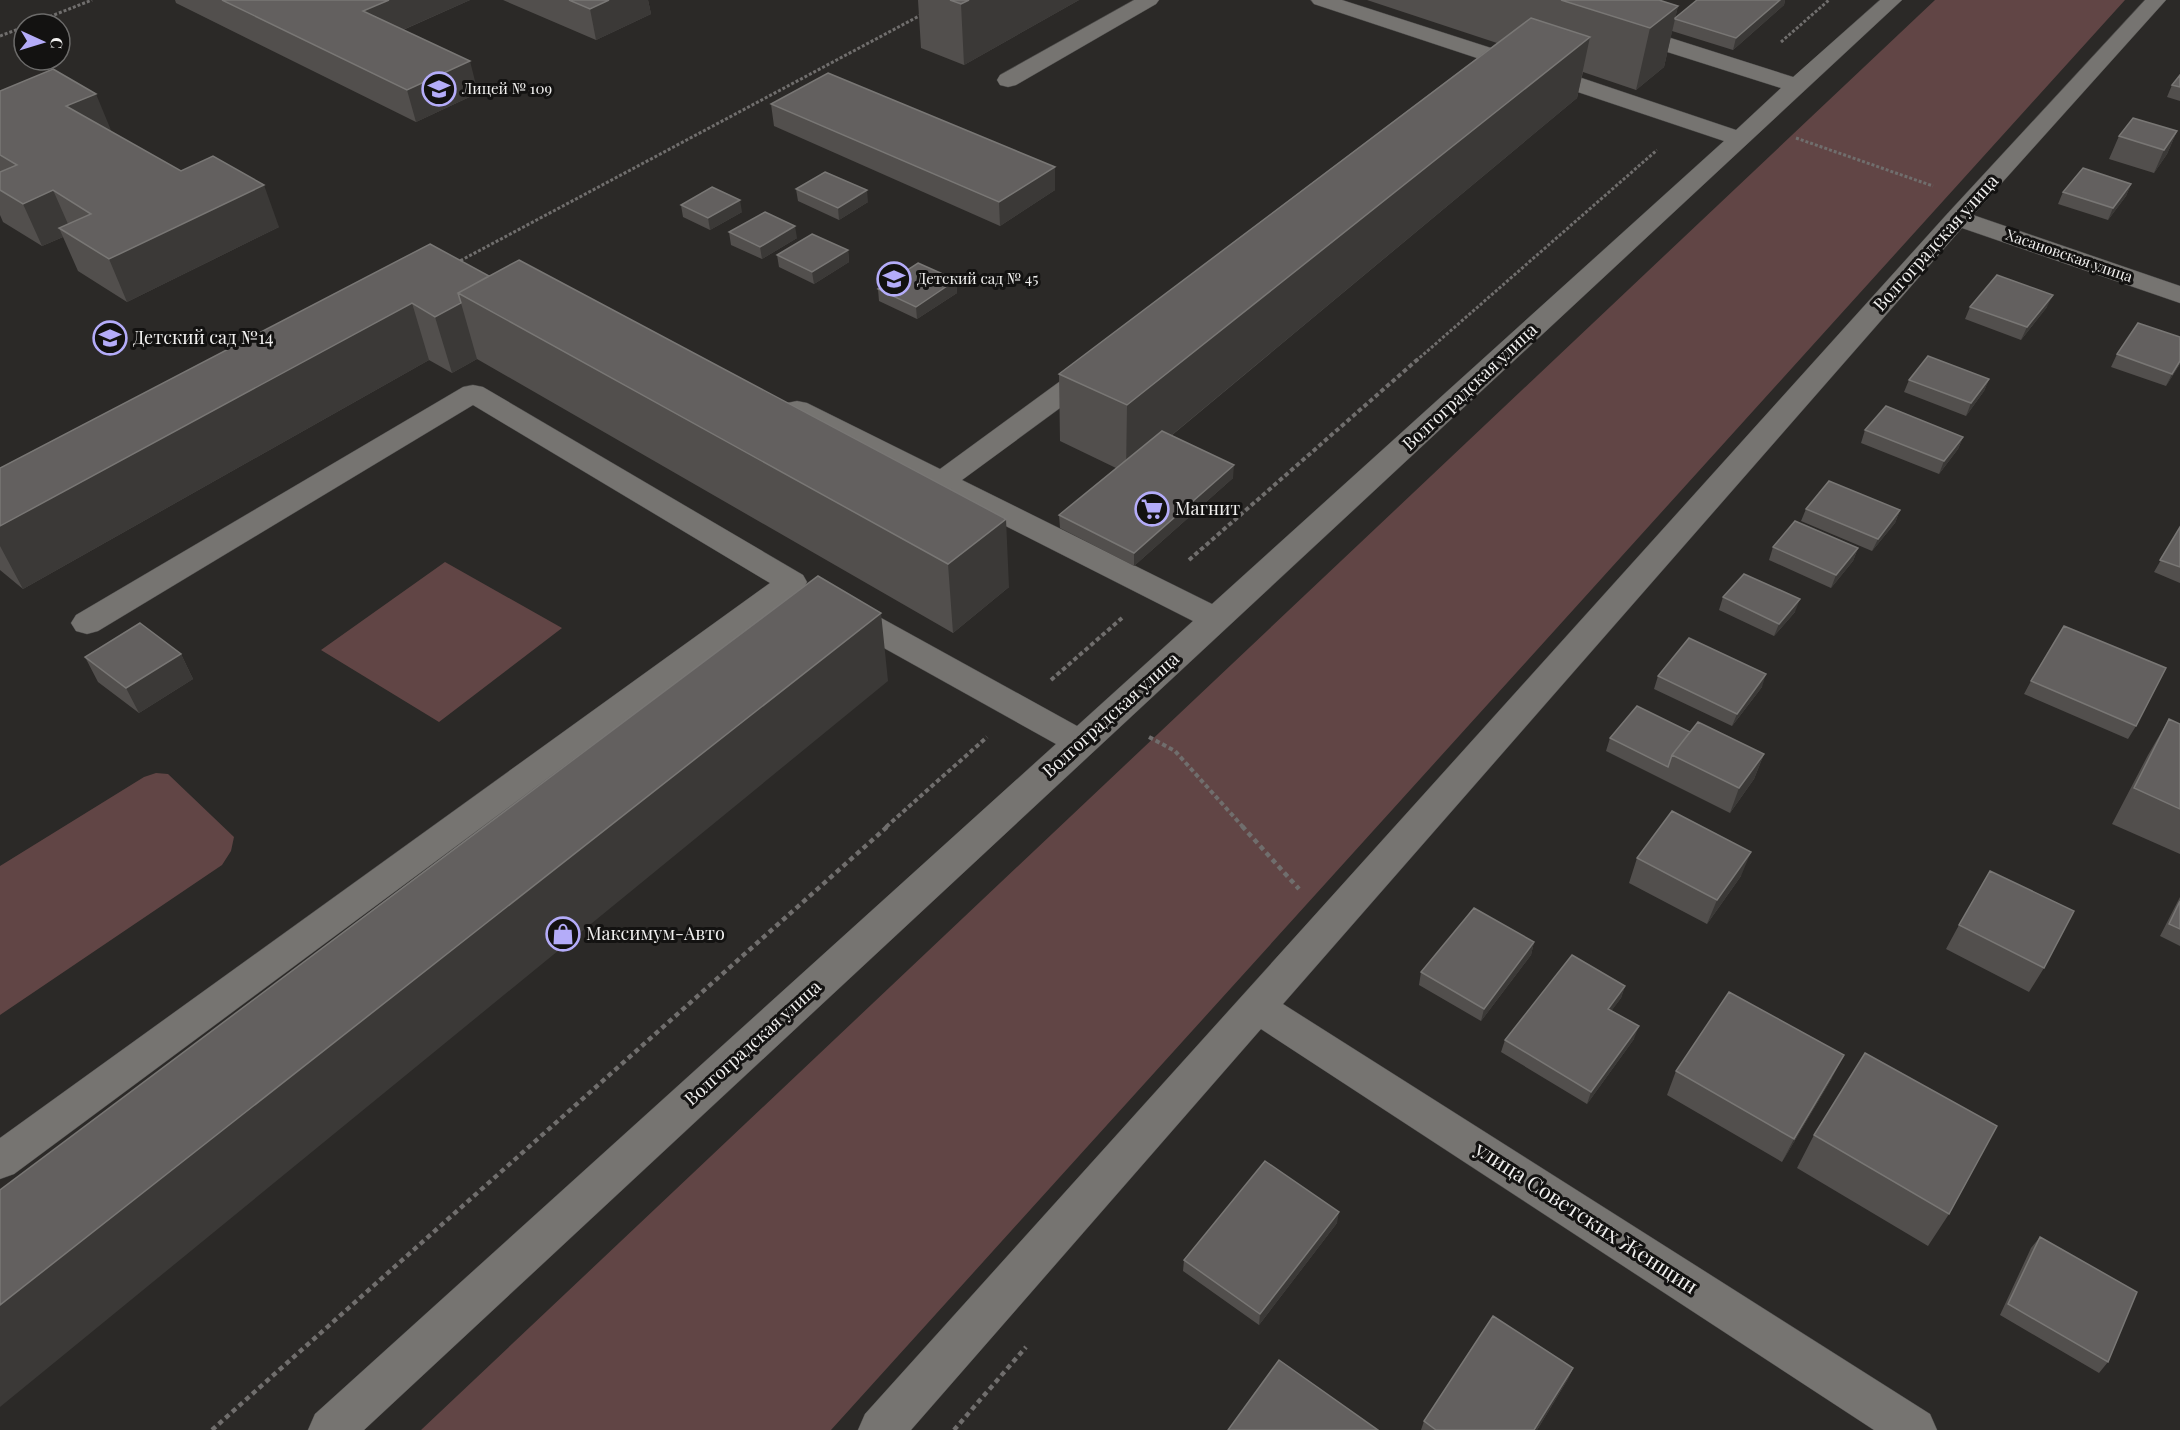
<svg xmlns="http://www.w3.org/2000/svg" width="2180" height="1430" viewBox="0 0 2180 1430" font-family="'Playfair Display',serif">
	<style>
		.green { fill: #614545 }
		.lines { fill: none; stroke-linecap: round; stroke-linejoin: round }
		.minor-casing { stroke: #484746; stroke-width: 1 }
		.path-far2 { stroke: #706e6d; stroke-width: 3; stroke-dasharray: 3 2; stroke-linecap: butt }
		.path-far1 { stroke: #706e6d; stroke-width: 4; stroke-dasharray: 4.5 3; stroke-linecap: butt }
		.path { stroke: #706e6d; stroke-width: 4.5; stroke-dasharray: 5 4; stroke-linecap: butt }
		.minor { fill: #767471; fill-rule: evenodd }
		.wall { fill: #524f4d }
		.shaded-wall { fill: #3b3937 }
		.building { fill: #63605f; stroke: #797775; stroke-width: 1.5 }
		.labels { text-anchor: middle; stroke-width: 6; stroke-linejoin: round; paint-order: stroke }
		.far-poi-label { font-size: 15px; fill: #f1f0ef; stroke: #131211; text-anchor: start }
		.far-street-label { font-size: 15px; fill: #f1f0ef; stroke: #131211 }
		.street-label { font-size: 18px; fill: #f1f0ef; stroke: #131211 }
		.poi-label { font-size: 18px; fill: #f1f0ef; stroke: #131211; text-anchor: start }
		.near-street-label { font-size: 21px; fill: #f1f0ef; stroke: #131211 }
	</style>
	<rect width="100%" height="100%" fill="#2b2927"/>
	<path class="green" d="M1935,0h190l-1294,1430h-410z
		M445,562l117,66 -123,94 -118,-72z
		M156,773l12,1 66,63 -3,14 -9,14 -222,150v-149l144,-89z"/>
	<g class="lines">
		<defs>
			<path id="minor" d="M1134,0h25l-3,4 -140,81 -8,2 -8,-2 -3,-5 3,-5z
				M1311,0h31l177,57 3,5c-8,11 -18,17 -31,14l-3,-5 7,-7 -181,-60z
				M1880,0h22l-1538,1430h-56l7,-16 741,-670 -224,-125 -5,-8 5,-8 11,-3 11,3 223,123 116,-105 -406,-206 -4,-6 4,-6 10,-2 10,2 133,66 145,-106 10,-2 10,2 4,6 -4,6 -143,105 250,124 512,-463 -194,-65 -3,-5 3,-5 8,-2 8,2 190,64 45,-42 -164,-52 -3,-5 3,-5 8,-1 8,1 160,51z
				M2145,0h21l-193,215 207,71v17l-218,-75 -679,776 647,410 7,16h-63l-613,-401 -350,401h-53l7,-16 1083,-1201z
				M473,385l10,2 320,188 4,7 -4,7 -789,585 -14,5v-41l770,-555 -297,-178 -375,226 -11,3 -11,-3 -5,-8 5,-8 387,-228z"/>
		</defs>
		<use href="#minor" class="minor-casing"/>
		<path class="path-far2" d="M31,24l61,-24
			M0,36l24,-9
			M1781,42l48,-42
			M1796,138l137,48
			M456,263l465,-248
			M1416,361l241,-211"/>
		<path class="path-far1" d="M1189,560l229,-201
			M1051,680l71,-62
			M1149,737l26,14 68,76
			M886,827l101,-90"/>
		<path class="path" d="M1242,826l57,63
			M212,1430l676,-604
			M954,1430l72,-83"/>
		<use href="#minor" class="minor"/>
	</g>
	<path class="wall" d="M175,0h295l-67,30 75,63 -62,29 -240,-119z
		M503,0h145l3,14 -55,26z
		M918,0h161l-115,65 -43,-17z
		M1367,0h292l19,6 -3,12 22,-18h-1h89l-1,5 -51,45 -61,-19 -8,36 -28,23 -53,-18 -6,26 -406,338 62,42 -99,88 -74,-38 -1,-13 57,-47 -56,-27 -1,-67 438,-331z
		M2180,75v26l-13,-4 5,-12z
		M0,91l112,42 167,94 -152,75 -49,-31 -15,-34 -21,9 -39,-24 -3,-7z
		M771,104l284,63v23l-55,36 -226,-100z
		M2177,131l-10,23 -13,19 -45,-14 10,-23z
		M2131,184l-5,12 -18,24 -50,-16 5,-12z
		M796,189l72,13 -29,18 -41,-19z
		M681,205l61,7 -32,18 -27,-13z
		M729,232l68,6 -35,21 -31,-14z
		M430,244l579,343 -56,46 -476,-274 -25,14 -23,-13 -406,229 -23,-19v-102z
		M848,250l1,12 -35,22 -35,-17 -2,-12z
		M956,280l1,13 -40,26 -38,-18 -1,-12z
		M1970,307h77l-26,33 -56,-21z
		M2117,354l63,10 -14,22 -55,-19z
		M1989,379l-5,12 -18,25 -62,-24 5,-12z
		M1865,430l98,7 -5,12 -19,25 -78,-31z
		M1806,509l94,1 -5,13 -23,28 -71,-30z
		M2180,527v56l-26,-11z
		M1773,547l85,1 -5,13 -22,27 -62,-28z
		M1723,597l72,15 -21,24 -55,-26z
		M181,654l12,25 -54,34 -41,-31 -13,-25z
		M1658,676l104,11 -30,39 -78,-37z
		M2031,681l105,45 -8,13 -104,-45z
		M2169,719l11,5v130l-68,-30 36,-69z
		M1690,732l74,22 -10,25 -24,34 -124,-62 4,-13z
		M1637,858l104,18 -34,48 -78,-41z
		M2180,897v49l-20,-10z
		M1959,925l85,43 -15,24 -83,-43z
		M1534,942l-3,13 -50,66 -62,-36 2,-13z
		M1625,986l-4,12 -10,13 23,28 -47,65 -86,-52 4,-12z
		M1676,1071l156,7 -50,84 -115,-67z
		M1814,1135l135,79 -21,32 -131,-78z
		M1337,1223l-78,102 -76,-54 1,-11z
		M2040,1237l68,125 -9,11 -99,-58 31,-67z
		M1573,1368l-5,11 -31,51h-116l3,-9z"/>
	<path class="shaded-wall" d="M389,0h81l-97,43 -10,-32z
		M609,0h39l3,14 -55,26 -6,-31z
		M969,0h110l-115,65 -3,-61z
		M1780,0h5l-1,5 -51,45 3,-12z
		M1678,6l-14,61 -28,23 14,-62z
		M1590,37l-13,61 -451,375 1,-68z
		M470,61l8,32 -62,29 -9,-32z
		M96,94l17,41 -47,-29z
		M2177,131l-10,23 -13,19 10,-23z
		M1055,167v23l-55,36 -1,-24z
		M2131,184l-5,12 -18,24 5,-12z
		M264,185l15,42 -152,75 -18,-43z
		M53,190l19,43 -13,-5 4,9 -21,9 -19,-42z
		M867,190l1,12 -29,18 -1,-12z
		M740,200l2,12 -32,18 -2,-12z
		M795,226l2,12 -35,21 -2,-12z
		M848,250l1,12 -35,22 -2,-12z
		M956,280l1,13 -40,26 -1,-12z
		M2053,295l-6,12 -26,33 6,-13z
		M412,303l17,57 -406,229 -23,-43v-20z
		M461,303l16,56 -25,14 -17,-56z
		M2180,361v3l-14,22 6,-12z
		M1989,379l-5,12 -18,25 5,-13z
		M1963,437l-5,12 -19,25 5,-13z
		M1234,465l-1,13 -99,88v-13z
		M1900,510l-5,13 -23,28 6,-12z
		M1006,519l3,68 -56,46 -5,-69z
		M1858,548l-5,13 -22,27 5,-13z
		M1800,599l-5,13 -21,24 5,-12z
		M881,613l7,68 -888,726v-102z
		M181,654l12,25 -54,34 -13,-25z
		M1766,674l-4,13 -30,39 5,-12z
		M1764,754l-10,25 -24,34 9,-25z
		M1751,852l-10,24 -34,48 10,-24z
		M1534,942l-3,13 -50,66 3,-12z
		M1625,986l-4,12 -17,23 4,-12z
		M1639,1026l-5,13 -47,65 4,-12z
		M1844,1055l-12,23 -50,84 12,-23z
		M1339,1212l-2,11 -78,102 1,-11z
		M1573,1368l-5,11 -31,51h-3z"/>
	<path class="building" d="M222,0h167l-26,11 107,50 -63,29z
		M569,0h40l-19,9z
		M950,0h19l-8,4z
		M1561,0h98l19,6 -28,22z
		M1697,0h83l-44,38 -61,-19v-1z
		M1531,18l59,19 -463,368 -68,-31z
		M53,69l43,25 -30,12 115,65 32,-15 51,29 -155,74 -50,-31 32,-14 -38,-24 -30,14 -23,-14v-18l17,-7 -17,-10v-64z
		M828,73l227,94 -56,35 -228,-98z
		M2180,75v12l-8,-2z
		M2133,118l44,13 -13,19 -45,-14z
		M2083,168l48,16 -18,24 -50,-16z
		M825,172l42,18 -29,18 -42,-19z
		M712,187l28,13 -32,18 -27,-13z
		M765,212l30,14 -35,21 -31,-15z
		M812,234l36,16 -36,22 -35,-17z
		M430,244l59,32 -31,17 3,10 -26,14 -23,-14 -412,223v-58z
		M519,260l487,259 -58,45 -490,-271z
		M918,263l38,17 -40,27 -38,-18z
		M1997,275l56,20 -26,32 -57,-20z
		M2138,323l42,14v24l-8,13 -55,-20z
		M1928,356l61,23 -18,24 -62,-23z
		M1886,406l77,31 -19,24 -79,-31z
		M1162,431l72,34 -100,88 -75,-38z
		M1829,481l71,29 -22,29 -72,-30z
		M1795,521l63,27 -22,27 -63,-28z
		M2180,527v40l-20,-7z
		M1744,574l56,25 -21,25 -56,-27z
		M818,576l63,37 -881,692v-115z
		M140,623l41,31 -55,34 -41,-31z
		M2064,626l102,42 -30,58 -105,-45z
		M1689,638l77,36 -29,40 -79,-38z
		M1637,706l53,26 -18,23 -4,12 -58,-29z
		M2169,719l11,5v85l-46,-21z
		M1698,722l66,32 -25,34 -67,-33z
		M1672,811l79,41 -34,48 -80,-42z
		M1990,871l84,40 -30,57 -85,-43z
		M2180,901v28l-11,-5z
		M1474,908l60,34 -50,67 -63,-37z
		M1572,955l53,31 -17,23 31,17 -48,66 -86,-52z
		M1729,992l115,63 -50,84 -118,-68z
		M1865,1053l132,73 -48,88 -135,-79z
		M1265,1161l74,51 -79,102 -76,-54z
		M2040,1237l97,55 -29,70 -100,-58z
		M1493,1316l80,52 -39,62h-98l-12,-9z
		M1279,1360l99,70h-150z"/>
	<defs>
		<symbol id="school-ring" viewBox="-11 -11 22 22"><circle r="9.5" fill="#131211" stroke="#b4acf9" stroke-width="1.5"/><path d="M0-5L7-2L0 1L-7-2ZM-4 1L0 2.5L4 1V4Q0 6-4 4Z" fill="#b4acf9"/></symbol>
		<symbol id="supermarket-ring" viewBox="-11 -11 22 22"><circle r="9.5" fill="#131211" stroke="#b4acf9" stroke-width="1.5"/><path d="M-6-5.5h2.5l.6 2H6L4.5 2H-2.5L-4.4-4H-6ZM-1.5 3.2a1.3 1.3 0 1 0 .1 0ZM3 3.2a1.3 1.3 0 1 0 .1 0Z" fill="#b4acf9"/></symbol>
		<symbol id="shop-ring" viewBox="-11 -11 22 22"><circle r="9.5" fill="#131211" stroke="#b4acf9" stroke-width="1.5"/><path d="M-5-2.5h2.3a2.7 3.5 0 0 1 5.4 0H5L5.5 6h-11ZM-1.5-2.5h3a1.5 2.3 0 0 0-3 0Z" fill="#b4acf9"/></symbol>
	</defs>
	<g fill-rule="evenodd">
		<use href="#school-ring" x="420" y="70" width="38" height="38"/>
		<use href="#school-ring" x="875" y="260" width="38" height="38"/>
		<use href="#school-ring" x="91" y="319" width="38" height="38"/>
		<use href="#supermarket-ring" x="1133" y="490" width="38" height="38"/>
		<use href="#shop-ring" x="544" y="915" width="38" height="38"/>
	</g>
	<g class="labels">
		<g class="far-poi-label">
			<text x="462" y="94">Лицей № 109</text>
			<text x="917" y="284">Детский сад № 45</text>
		</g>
		<g class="far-street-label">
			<text transform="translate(2069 256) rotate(19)" y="5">Хасановская улица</text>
		</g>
		<g class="street-label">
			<text transform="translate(1936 243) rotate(-48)" y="6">Волгоградская улица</text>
			<text transform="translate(1470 387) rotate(-43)" y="6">Волгоградская улица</text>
			<text transform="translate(1111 715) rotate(-42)" y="6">Волгоградская улица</text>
			<text transform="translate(753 1043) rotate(-42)" y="6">Волгоградская улица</text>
		</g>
		<g class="poi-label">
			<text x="133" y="344">Детский сад №14</text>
			<text x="1175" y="515">Магнит</text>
			<text x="586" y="940">Максимум-Авто</text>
		</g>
		<g class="near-street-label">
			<text transform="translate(1586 1218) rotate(33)" y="7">улица Советских Женщин</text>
		</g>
	</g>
	<g transform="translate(42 42) rotate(94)"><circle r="28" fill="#131211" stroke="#6c6b6a" stroke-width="1.5"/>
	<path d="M0-4.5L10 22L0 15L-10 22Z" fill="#b4acf9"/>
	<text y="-9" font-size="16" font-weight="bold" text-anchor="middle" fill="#f1f0ef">С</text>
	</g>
</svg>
